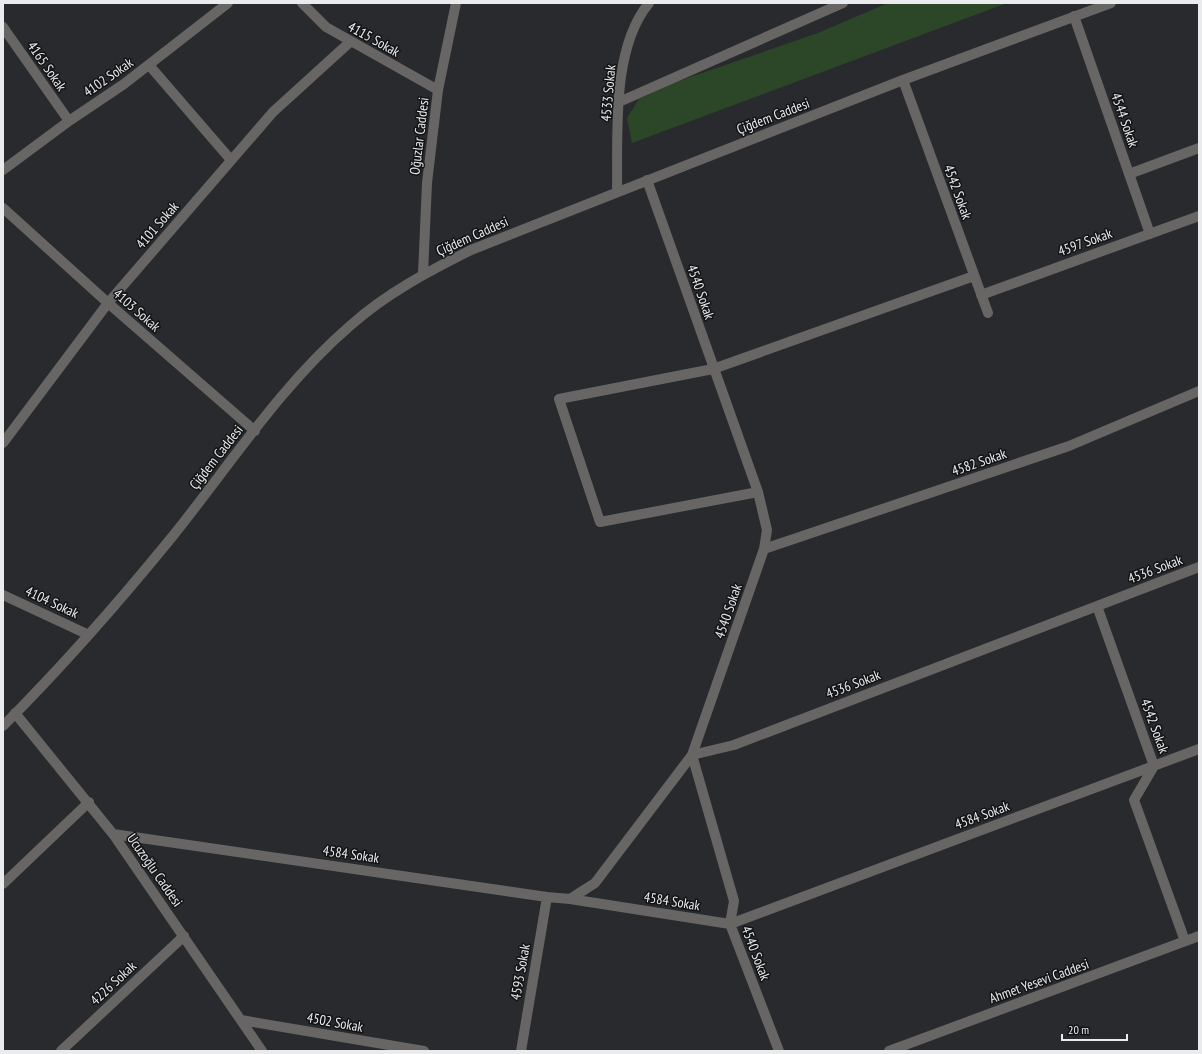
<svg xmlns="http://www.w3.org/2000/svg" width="1202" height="1054" viewBox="0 0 1202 1054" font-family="'PT Sans Narrow',sans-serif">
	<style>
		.green { fill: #2c4628 }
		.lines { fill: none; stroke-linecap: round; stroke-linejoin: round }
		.minor { stroke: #686565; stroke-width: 10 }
		.labels { text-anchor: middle; stroke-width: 3; stroke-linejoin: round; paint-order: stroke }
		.street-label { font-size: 14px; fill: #eaebed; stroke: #121315 }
	</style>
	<rect width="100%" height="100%" fill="#292a2e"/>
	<path class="green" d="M888,3h119l-375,140 -5,-25 12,-19 37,-17 142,-49z"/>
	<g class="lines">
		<path class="minor" d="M302,3l24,24 112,63
			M1074,16l76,218
			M3,27l66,94
			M149,65l82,95
			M903,80l85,233
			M619,102l224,-99
			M3,170l66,-49 55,-37 104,-81
			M1129,174l70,-26
			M647,180l111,312 9,38 -3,19 -72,206 42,146 -4,23 49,127
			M617,191c1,-57 -6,-142 32,-188
			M3,208l105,95 147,128
			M423,274l4,-91 11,-93 18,-87
			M981,295l218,-79
			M3,443l105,-140 165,-191 77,-70
			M758,492l-158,30 -41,-123 154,-30 261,-93
			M764,549l305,-103 130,-55
			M3,595l86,40
			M1097,606l57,160 -20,34 51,141
			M15,713l98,121 149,217
			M3,726c60,-60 116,-124 169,-189 58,-72 109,-152 179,-212 36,-32 78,-54 120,-75l432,-170 208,-77
			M113,834l434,63 23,2 160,25 469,-175
			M3,884l86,-82
			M570,899l25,-16 97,-128 42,-10 465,-178
			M241,1020l183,31
			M61,1051l123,-115
			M521,1051l26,-154
			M889,1051l310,-115"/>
	</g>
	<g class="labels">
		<g class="street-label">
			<text transform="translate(374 39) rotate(29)" y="5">4115 Sokak</text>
			<text transform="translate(47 66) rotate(55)" y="5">4165 Sokak</text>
			<text transform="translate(108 77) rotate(-35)" y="5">4102 Sokak</text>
			<text transform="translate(608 93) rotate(-85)" y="5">4533 Sokak</text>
			<text transform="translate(773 116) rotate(-21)" y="5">Çiğdem Caddesi</text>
			<text transform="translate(1125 120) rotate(71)" y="5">4544 Sokak</text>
			<text transform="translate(419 136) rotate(-83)" y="5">Oğuzlar Caddesi</text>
			<text transform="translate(958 192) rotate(70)" y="5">4542 Sokak</text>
			<text transform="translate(157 225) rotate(-49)" y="5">4101 Sokak</text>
			<text transform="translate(472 236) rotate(-24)" y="5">Çiğdem Caddesi</text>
			<text transform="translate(1085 242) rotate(-20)" y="5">4597 Sokak</text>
			<text transform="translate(701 292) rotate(71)" y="5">4540 Sokak</text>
			<text transform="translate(137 310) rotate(41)" y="5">4103 Sokak</text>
			<text transform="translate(216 457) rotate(-52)" y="5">Çiğdem Caddesi</text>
			<text transform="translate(979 462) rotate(-19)" y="5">4582 Sokak</text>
			<text transform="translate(1155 569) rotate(-21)" y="5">4536 Sokak</text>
			<text transform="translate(52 602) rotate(25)" y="5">4104 Sokak</text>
			<text transform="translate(728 611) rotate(-71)" y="5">4540 Sokak</text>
			<text transform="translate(853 684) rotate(-21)" y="5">4536 Sokak</text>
			<text transform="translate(1155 726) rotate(70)" y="5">4542 Sokak</text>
			<text transform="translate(982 815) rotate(-20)" y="5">4584 Sokak</text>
			<text transform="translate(351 854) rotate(8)" y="5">4584 Sokak</text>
			<text transform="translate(155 870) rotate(55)" y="5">Ucuzoğlu Caddesi</text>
			<text transform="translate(672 901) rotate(9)" y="5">4584 Sokak</text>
			<text transform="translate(756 953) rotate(69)" y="5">4540 Sokak</text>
			<text transform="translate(520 972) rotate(-80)" y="5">4593 Sokak</text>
			<text transform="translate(1039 981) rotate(-20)" y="5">Ahmet Yesevi Caddesi</text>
			<text transform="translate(113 983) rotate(-43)" y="5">4226 Sokak</text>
			<text transform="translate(335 1022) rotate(10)" y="5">4502 Sokak</text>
		</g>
	</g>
	<rect width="1202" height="1054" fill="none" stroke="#eaebed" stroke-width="8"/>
	<path d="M1062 1034v6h65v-6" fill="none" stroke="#eaebed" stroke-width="2"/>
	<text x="1068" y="1034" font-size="12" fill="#eaebed" stroke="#121315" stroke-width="3" paint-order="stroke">20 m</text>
</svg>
